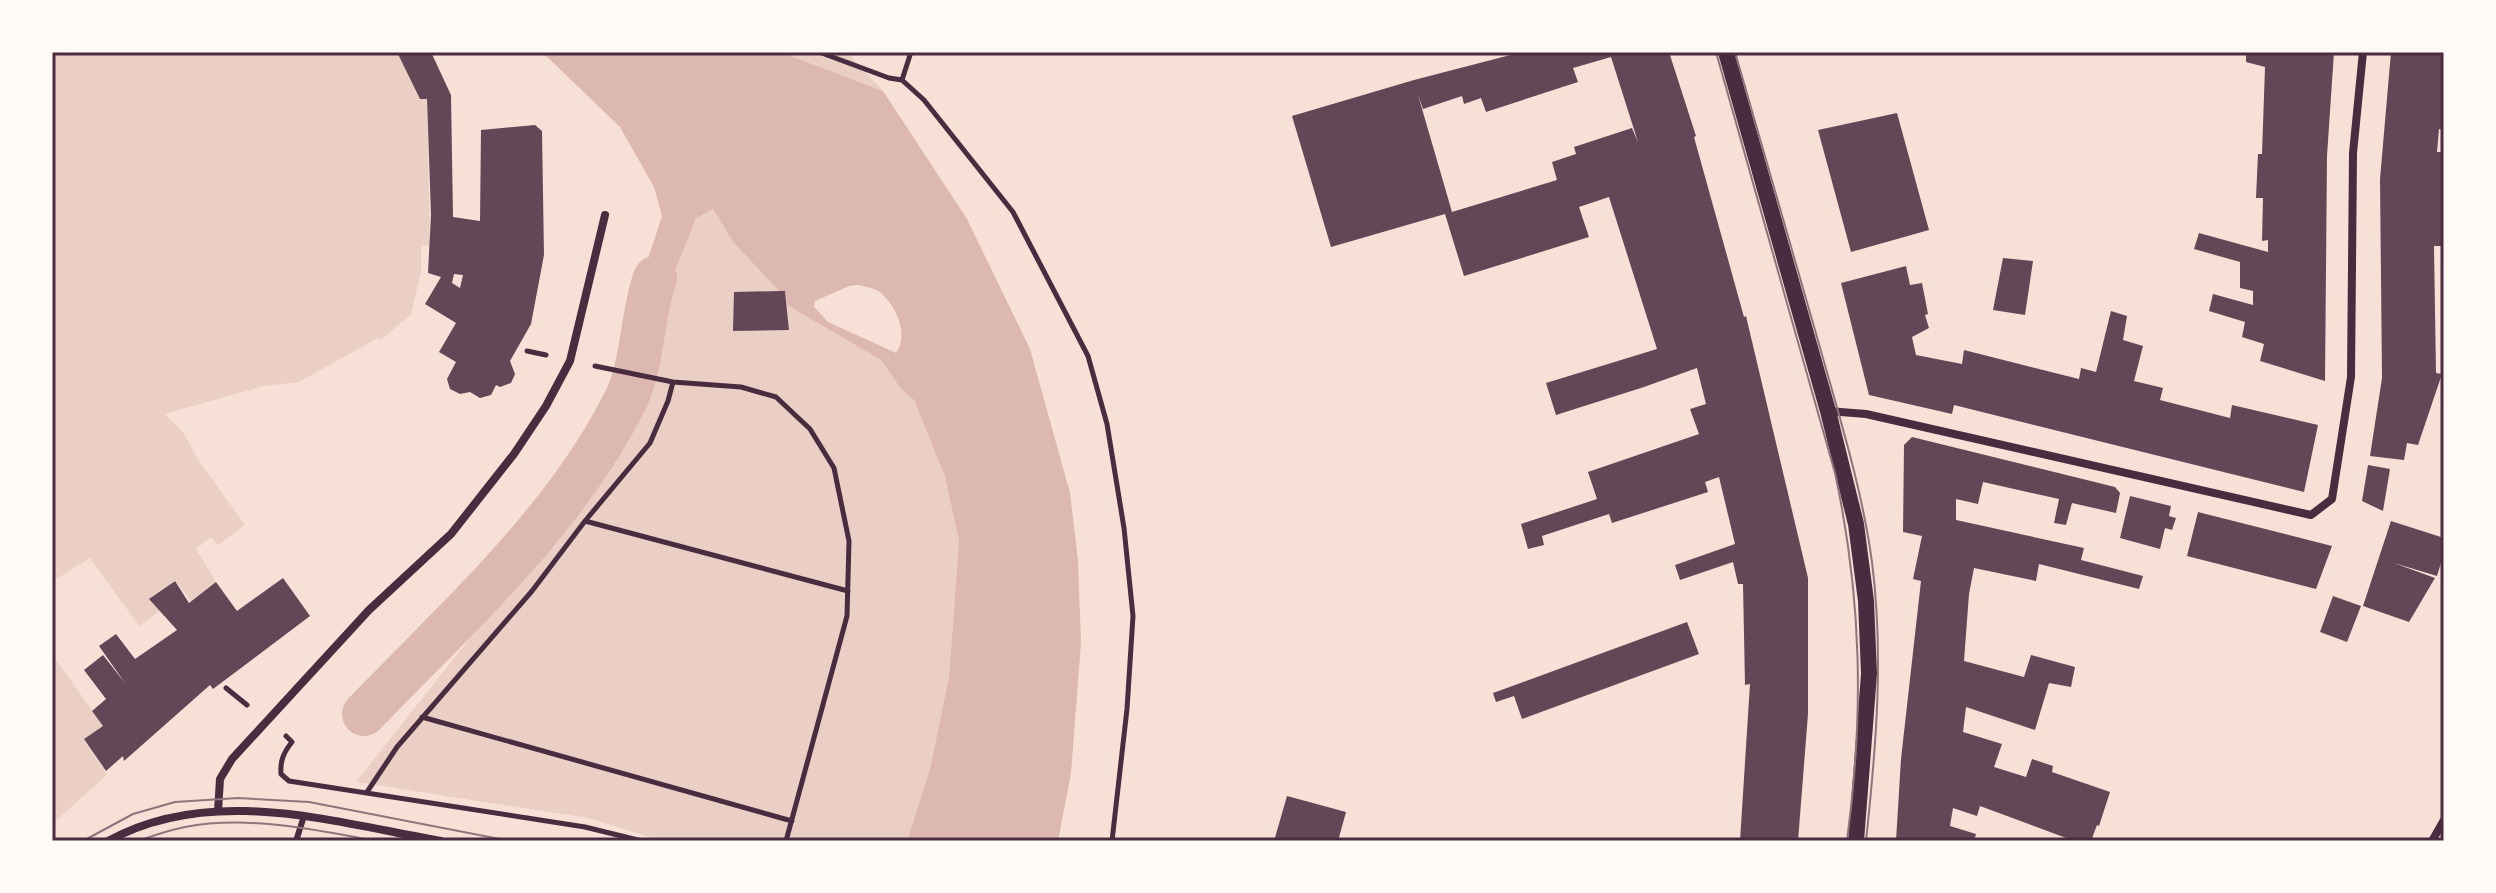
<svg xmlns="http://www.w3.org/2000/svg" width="2496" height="893" viewBox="0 0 2496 893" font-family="'Source Sans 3',sans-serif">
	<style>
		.green { fill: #ebcfc5 }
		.water { fill: #dcb8b0; fill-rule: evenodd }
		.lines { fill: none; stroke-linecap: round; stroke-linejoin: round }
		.canal { stroke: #dcb8b0; stroke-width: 44 }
		.building { fill: #644757; fill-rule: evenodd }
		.path { stroke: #4a2c40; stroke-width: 5 }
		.service { stroke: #4a2c40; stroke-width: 6 }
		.minor { stroke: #4a2c40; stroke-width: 8 }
		.secondary { stroke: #4a2c40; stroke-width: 16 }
		.tram { stroke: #8f747c; stroke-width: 2 }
		.neatline { fill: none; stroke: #4a2c40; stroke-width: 3 }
	</style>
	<rect width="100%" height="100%" fill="#f7e1d7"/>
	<path class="green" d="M52,52h348l27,47 3,147 -9,-1v26l-10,44 -31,25 -2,-2 -79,44 -35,4 -100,28 19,18 14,26 48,67 -27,20 -7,-8 -15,12 20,33 -25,19 -16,-21 -24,17 9,14 -21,15 -49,-68 -38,24z
		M780,52h67l36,39z
		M713,209l20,33 46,49 -46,40 56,-1 -2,-25 94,55 20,29 13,11 31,77 14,64 -10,136 -19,92 -23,72h-244l-75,-23 -232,-36 219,-276 67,-100 12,-69 2,-31 22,-42 18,-46z
		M52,654l51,72 -19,13 23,36 -55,49z"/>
	<path class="water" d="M542,52h238l103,39 84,128 63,130 40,144 8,67 3,83 -10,130 -13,68h-151l23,-72 19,-92 10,-136 -14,-64 -31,-77 -13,-11 -20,-29 -94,-55 -2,-13 -6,-1 -46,-49 -20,-33 -17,9 -18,46 -22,42 -1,31 -21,-4v-31l28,-86 -8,-29 -34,-60zM858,285c9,2 18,3 24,9 15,14 27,41 14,59l-68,-31 -14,-15 1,-6 34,-15z"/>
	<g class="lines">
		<path class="canal" d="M364,714c93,-97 200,-191 261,-313 19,-38 16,-84 30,-123"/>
	</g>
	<path class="building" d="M397,52h34l20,43 2,122 27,4 1,-91 54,-5 7,6 2,124 -13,69 -21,37 5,13 -4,9 -11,4 -4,-2 -5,10 -11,3 -10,-6 -10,2 -10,-5 -3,-10 9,-17 -17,-10 17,-29 -31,-19 16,-27 -13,-4 3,-58 -4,-116h-7zM454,274l9,1 -3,13 -8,-5z
		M1522,52h147l27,84 -2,1 50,180 2,-1 62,262v136l-10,127h-58l10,-157 -5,1 -2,-101h-5l-5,-22 -53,18 -5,-15 60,-21 -16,-67 -14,5 3,10 -96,31 -3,-9 -67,22 2,9 -16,4 -7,-25 76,-25 -9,-27 111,-38 -9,-25 16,-5 -9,-36 -53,19 -88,28 -10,-32 111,-34 -48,-152 -30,10 10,30 -125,39 -19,-62 -114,33 -39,-131 122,-36zM1611,57l27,85 -6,-14 -58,19 2,7 -24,8 5,18 -105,32 -34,-117 5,14 39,-13 2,8 17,-6 5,14 92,-30 -5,-14z
		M2246,52h88l-7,104 -2,225 -65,-20 4,-17 -22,-7 3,-15 -36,-11 4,-17 40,11v-14l-13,-3v-26l-46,-13 5,-16 69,19v-12l-6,1 1,-43h-7l2,-44h4l3,-87 -19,-5z
		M2391,52h53v78l-5,-1 -2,23h7v86l-2,8h-8l2,127 6,1 -24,71 -11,-2 -3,17 -34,-4 12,-78 -2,-199z
		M1897,113l32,117 -78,22 -33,-122z
		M2003,258l30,3 -8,54 -32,-5z
		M1906,266l4,19 12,-2 6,31 -3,1 4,13 -17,9 4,18 46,9 2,-14 115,29 2,-11 15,4 15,-61 16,5 -4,24 20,6 -9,35 29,7 -3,12 70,18 2,-13 86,20 -14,67 -350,-87 -2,9 -83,-19 -28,-112z
		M779,291h6l4,39 -56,1 1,-39z
		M1912,437l203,50 5,6 -4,20 -44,-10 -6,22 -12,-2 5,-24 -76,-17 -5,22 -22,-5v21l128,28 -3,12 62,16 -4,13 -100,-25 -3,17 -62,-13 -5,26 -5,67 60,16 7,-22 44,12 -4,20 -22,-4 -14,47 -69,-23 -3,25 39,12 -8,23 32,10 6,-18 21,7 -1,6 58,20 -11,34 -2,-1 -6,16h-17l-94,-35 -3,10 -24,-8 -3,18 26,8 -2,7h-78l5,-82 20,-178 -8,-2 9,-43 -19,-4 1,-87z
		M2368,465l22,4 -7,42 -21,-10z
		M2130,496l41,10 -2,10 7,2 -4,12 -7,-2 -5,21 -40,-11z
		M2198,512l134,34 -16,43 -129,-33z
		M2391,521l53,17v15l-7,23 -43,-13 41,15 -26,44 -46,-16z
		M283,578l27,38 -97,73 -3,-4 -86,76 -1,-5 -17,15 -22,-32 19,-13 -11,-15 14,-12 -22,-29 19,-15 22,28 -26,-37 17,-12 19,25 42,-29 -28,-31 26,-18 14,22 27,-21 21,29z
		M2333,596l28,10 -14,36 -27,-10z
		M1687,622l12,32 -177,65 -8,-23 -18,6 -3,-9z
		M1287,796l59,16 -8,29h-64z"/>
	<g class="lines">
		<path class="path" d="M819,52l70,26 13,2 22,20 89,112 75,144 19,68 17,104 9,88 -6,93 -15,132
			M902,80l9,-28
			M527,351l19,4
			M595,366l78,16
			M585,521l263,70
			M226,688l21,17
			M422,717l370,104
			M286,736l6,6c-8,10 -12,18 -11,32l8,7 296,46 57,14
			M367,792l30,-45 135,-156 53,-70 65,-78 18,-42 5,-19 68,5 35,10 34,32 24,39 15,73 -2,75 -61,225"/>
		<path class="service" d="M296,841l8,-25"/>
		<path class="minor" d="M1828,411l38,3 445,101 21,-16 19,-122 2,-224 10,-101
			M218,811l2,-32 12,-20 137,-149 82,-76 63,-80 32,-48 24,-45 35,-146
			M108,841c103,-57 224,-19 333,0
			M2432,841l12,-21"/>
		<path class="secondary" d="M1726,52l102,359 28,113 10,77 3,73 -13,167"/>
		<path class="tram" d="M1716,52l119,421c27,126 29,241 12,368
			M1735,52c28,97 56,195 84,292 20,72 43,144 53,218 12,94 4,186 -6,279
			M83,841l50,-27 42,-12 63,-4 71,4 201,39
			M137,841c16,-5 32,-11 48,-14 63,-12 130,3 192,14"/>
	</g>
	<rect width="2496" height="893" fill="none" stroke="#fffaf5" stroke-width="108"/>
	<rect x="54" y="54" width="2388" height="785" class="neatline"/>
</svg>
